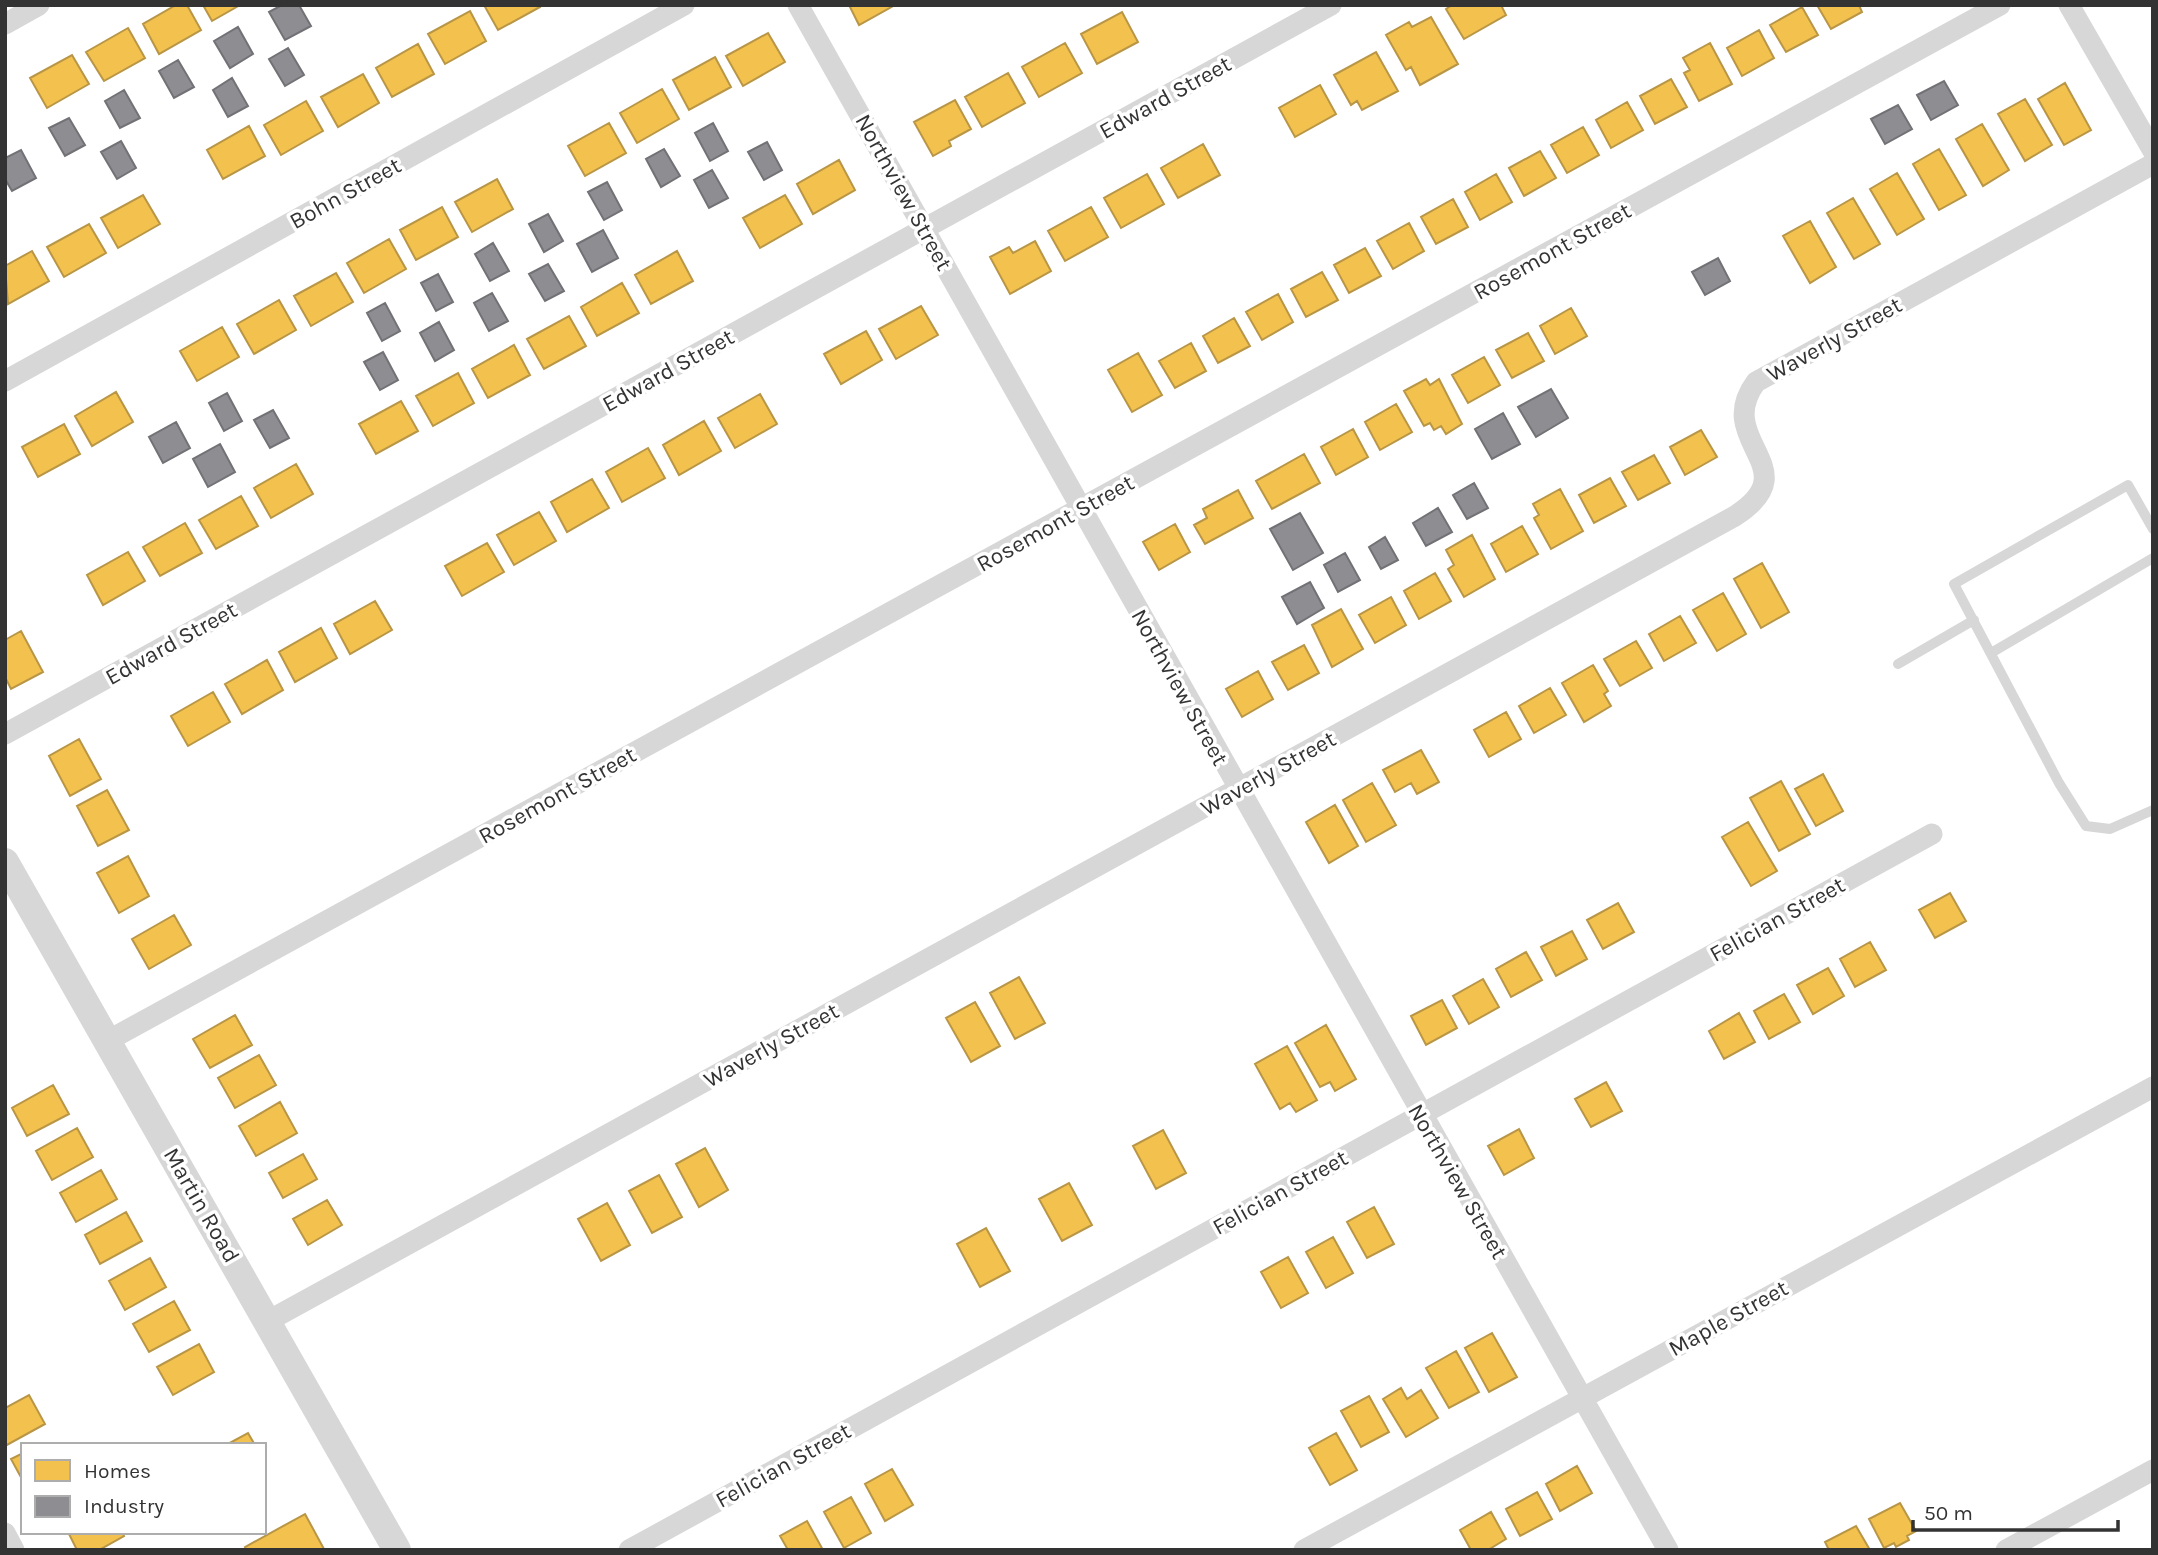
<svg xmlns="http://www.w3.org/2000/svg" width="2158" height="1555" viewBox="0 0 2158 1555" font-family="Karla,sans-serif">
	<style>
		.homes { fill: #f2c14e; stroke: #b99646; stroke-width: 2 }
		.industry { fill: #8d8d92; stroke: #727276; stroke-width: 2 }
		.lines { fill: none; stroke-linecap: round; stroke-linejoin: round }
		.service { stroke: #d7d7d7; stroke-width: 10 }
		.minor { stroke: #d7d7d7; stroke-width: 21 }
		.tertiary { stroke: #d7d7d7; stroke-width: 28 }
		.labels { text-anchor: middle; stroke-width: 7; stroke-linejoin: round; paint-order: stroke }
		.street-label { font-size: 23px; fill: #333; stroke: #fff }
	</style>
	<rect width="100%" height="100%" fill="#fff"/>
	<path class="homes" d="M176,5h11l14,25 -42,24 -16,-30z
		M203,5h37l-28,16z
		M484,5h55l1,2 -42,23z
		M849,5h46l-36,20z
		M1452,5h49l5,10 -42,24 -18,-30z
		M1817,5h42l3,7 -31,17z
		M1802,7l16,28 -32,17 -16,-27z
		M470,11l16,30 -41,23 -17,-30z
		M1122,12l16,30 -41,22 -16,-30z
		M1431,17l27,47 -38,21 -9,-18 -5,3 -20,-35 23,-13 3,5z
		M128,28l17,30 -41,23 -18,-29z
		M1759,30l15,28 -32,18 -15,-28z
		M768,33l17,29 -42,24 -17,-30z
		M1065,43l17,30 -43,24 -17,-30z
		M1710,43l22,41 -33,17 -15,-28 6,-3 -7,-12z
		M418,44l16,30 -42,23 -16,-29z
		M1376,52l22,39 -36,19 -5,-9 -6,4 -17,-30z
		M72,55l17,29 -42,24 -17,-30z
		M715,57l16,30 -42,23 -16,-30z
		M1008,73l17,30 -43,24 -17,-30z
		M363,74l16,29 -41,24 -17,-30z
		M1671,79l16,28 -32,17 -15,-28z
		M2065,83l26,47 -27,15 -26,-46z
		M1320,85l16,29 -41,23 -16,-29z
		M662,89l17,30 -42,24 -17,-30z
		M2025,99l27,46 -27,16 -27,-47z
		M955,100l16,29 -22,12 2,5 -18,10 -19,-34z
		M306,101l17,30 -42,24 -17,-30z
		M1627,102l16,28 -32,18 -15,-28z
		M609,123l17,30 -41,23 -17,-30z
		M1982,124l27,46 -26,16 -27,-47z
		M249,126l16,30 -42,23 -16,-29z
		M1583,127l16,28 -32,18 -16,-28z
		M1203,144l17,31 -42,23 -17,-30z
		M1939,149l27,46 -27,15 -26,-46z
		M1540,151l16,27 -32,18 -15,-28z
		M839,160l16,30 -42,24 -16,-30z
		M1897,173l27,46 -27,16 -27,-46z
		M1147,174l17,30 -43,24 -17,-30z
		M1496,174l16,28 -32,18 -15,-28z
		M497,179l16,30 -41,23 -17,-30z
		M143,195l17,29 -42,24 -17,-30z
		M785,195l17,29 -42,24 -17,-30z
		M1853,198l27,46 -26,15 -27,-46z
		M1453,199l15,28 -32,17 -15,-27z
		M442,207l16,30 -42,23 -16,-30z
		M1091,207l17,30 -43,24 -17,-30z
		M1810,221l26,46 -26,16 -27,-47z
		M1409,223l15,28 -31,18 -16,-28z
		M89,224l17,29 -42,24 -17,-30z
		M389,239l17,30 -42,24 -17,-30z
		M1035,241l16,30 -41,23 -20,-37 19,-10 4,6z
		M1365,248l16,28 -32,17 -15,-28z
		M32,251l17,30 -41,23 -3,-38z
		M677,251l16,30 -42,23 -16,-29z
		M1322,272l16,28 -32,17 -15,-28z
		M336,273l17,29 -42,24 -17,-30z
		M622,283l17,30 -42,23 -16,-29z
		M1278,294l15,28 -31,18 -16,-28z
		M279,300l17,30 -42,24 -17,-30z
		M921,306l17,29 -42,24 -17,-30z
		M1571,308l16,28 -32,18 -15,-28z
		M569,316l17,30 -42,23 -17,-30z
		M1234,318l16,28 -32,17 -15,-27z
		M222,327l17,30 -42,24 -17,-30z
		M866,331l16,29 -41,24 -17,-30z
		M1528,333l16,28 -32,17 -16,-28z
		M1191,343l15,28 -31,17 -16,-27z
		M514,345l16,30 -42,23 -16,-29z
		M1138,353l24,42 -30,17 -24,-42z
		M1484,357l16,28 -32,18 -16,-28z
		M458,373l16,30 -41,23 -17,-30z
		M1426,379l4,6 9,-6 23,45 -16,10 -5,-8 -7,4 -4,-7 -6,3 -20,-35z
		M116,392l17,30 -41,24 -17,-30z
		M760,394l17,30 -42,24 -17,-30z
		M401,401l17,30 -42,23 -17,-30z
		M1396,404l16,28 -32,18 -15,-28z
		M704,421l17,30 -42,24 -16,-30z
		M64,424l16,30 -42,23 -16,-30z
		M1353,429l15,28 -32,18 -15,-28z
		M1701,430l16,27 -32,18 -15,-28z
		M648,448l17,30 -43,24 -16,-30z
		M1304,454l16,29 -48,26 -16,-28z
		M1654,455l16,28 -32,17 -16,-28z
		M296,464l17,30 -42,24 -17,-30z
		M1610,478l16,28 -32,17 -15,-28z
		M592,479l17,29 -42,24 -16,-30z
		M1560,489l23,42 -32,18 -17,-31 5,-3 -6,-11z
		M1238,490l15,28 -48,26 -11,-19 13,-7 -4,-9z
		M241,496l17,30 -42,23 -17,-29z
		M539,512l17,29 -42,24 -17,-30z
		M185,523l17,30 -42,23 -17,-29z
		M1175,524l15,28 -31,18 -16,-28z
		M1522,526l16,28 -32,18 -15,-28z
		M1472,535l23,44 -31,18 -16,-28 6,-4 -8,-15z
		M487,543l17,29 -42,24 -17,-30z
		M128,552l17,29 -42,24 -16,-30z
		M1762,563l27,49 -28,16 -27,-49z
		M1435,573l16,28 -32,18 -15,-28z
		M1723,593l23,41 -29,17 -24,-41z
		M1391,597l15,28 -31,18 -16,-28z
		M375,601l17,29 -42,24 -16,-30z
		M1341,609l22,40 -31,18 -20,-42z
		M1680,616l16,27 -32,18 -15,-27z
		M321,628l16,30 -42,24 -16,-30z
		M21,631l22,41 -32,17 -6,-12v-37z
		M1636,641l16,27 -32,18 -16,-27z
		M1304,645l15,28 -31,17 -16,-28z
		M267,660l16,30 -41,24 -17,-30z
		M1593,665l15,26 -4,3 7,12 -27,16 -22,-39z
		M1258,671l15,28 -31,18 -16,-28z
		M1550,688l16,27 -32,18 -15,-27z
		M213,692l17,30 -42,24 -17,-30z
		M1506,712l15,27 -32,18 -15,-27z
		M79,739l22,40 -31,17 -21,-40z
		M1421,750l18,32 -22,12 -6,-11 -16,9 -12,-22z
		M1823,774l20,37 -27,15 -21,-37z
		M1781,781l29,53 -31,17 -29,-53z
		M1372,783l24,42 -30,17 -23,-42z
		M107,790l22,40 -31,16 -21,-40z
		M1335,805l23,41 -29,17 -23,-41z
		M1748,822l29,49 -26,15 -29,-49z
		M128,856l21,40 -30,17 -22,-40z
		M1950,893l16,28 -31,17 -16,-28z
		M1618,903l16,29 -31,17 -16,-29z
		M174,915l17,30 -42,24 -17,-30z
		M1572,931l15,28 -31,17 -15,-29z
		M1870,942l16,28 -31,17 -15,-28z
		M1526,952l16,28 -31,17 -15,-28z
		M1828,968l16,28 -31,18 -16,-29z
		M1019,977l26,46 -30,16 -25,-46z
		M1483,979l16,28 -30,17 -16,-28z
		M1784,994l16,28 -31,17 -15,-28z
		M1442,1000l15,28 -31,17 -15,-29z
		M975,1002l25,44 -29,16 -25,-44z
		M1739,1013l16,29 -31,17 -15,-28z
		M235,1015l17,30 -42,23 -17,-29z
		M1326,1025l30,54 -21,12 -5,-9 -10,5 -25,-44z
		M1287,1046l30,54 -21,12 -6,-9 -10,6 -25,-45z
		M259,1055l17,30 -41,23 -17,-30z
		M1606,1082l16,29 -31,16 -16,-28z
		M53,1085l16,29 -42,22 -15,-28z
		M280,1102l17,31 -41,23 -17,-30z
		M77,1128l16,29 -41,23 -16,-29z
		M1519,1129l15,29 -30,17 -16,-29z
		M1163,1130l23,43 -30,16 -23,-43z
		M705,1148l23,42 -29,17 -23,-43z
		M303,1154l14,25 -34,19 -14,-25z
		M101,1170l16,29 -41,23 -16,-29z
		M659,1175l23,42 -30,16 -23,-42z
		M1069,1183l23,42 -30,16 -23,-42z
		M327,1200l15,25 -34,20 -15,-26z
		M607,1203l23,42 -29,16 -23,-42z
		M1374,1207l20,37 -27,14 -20,-36z
		M126,1212l16,29 -42,23 -15,-29z
		M986,1228l24,43 -30,16 -23,-43z
		M1333,1237l20,36 -27,15 -20,-36z
		M1288,1257l20,36 -27,15 -20,-36z
		M150,1258l16,29 -41,23 -16,-29z
		M174,1301l16,29 -41,22 -16,-28z
		M1492,1333l25,44 -28,15 -24,-44z
		M199,1344l15,28 -41,23 -16,-28z
		M1456,1351l23,41 -30,16 -23,-40z
		M1401,1388l6,11 14,-9 17,28 -32,19 -23,-38z
		M29,1395l16,29 -40,22v-38z
		M1369,1396l20,36 -28,15 -20,-36z
		M248,1433l7,12h-29z
		M1336,1433l21,37 -27,15 -21,-37z
		M23,1453v28l-12,-22z
		M1577,1466l15,27 -32,18 -14,-27z
		M892,1469l21,36 -28,16 -20,-37z
		M1537,1492l15,27 -32,17 -14,-27z
		M851,1497l20,36 -27,15 -20,-36z
		M1900,1503l16,28 -9,5 2,4 -13,7 -2,-4 -10,5 -15,-29z
		M1491,1512l15,27 -18,11h-17l-11,-20z
		M305,1514l19,35 -77,1 -2,-3z
		M807,1521l16,29h-35l-8,-14z
		M1856,1526l14,24h-41l-4,-8z
		M68,1532h54l2,4 -25,14h-22z"/>
	<path class="industry" d="M282,5h17l12,21 -26,14 -16,-28z
		M238,27l15,27 -23,14 -16,-27z
		M288,48l16,27 -19,11 -16,-27z
		M178,60l16,27 -20,11 -15,-27z
		M232,78l16,28 -20,11 -15,-27z
		M1944,81l14,24 -27,15 -14,-25z
		M124,90l16,28 -20,10 -15,-27z
		M1898,105l14,24 -27,15 -14,-25z
		M69,118l16,27 -20,11 -16,-28z
		M713,123l15,28 -18,10 -15,-28z
		M121,141l15,27 -19,11 -16,-27z
		M767,142l15,28 -18,10 -16,-28z
		M664,149l16,27 -19,11 -15,-28z
		M21,150l15,28 -24,13 -7,-12v-21z
		M712,170l16,28 -19,10 -15,-28z
		M607,182l15,28 -18,10 -16,-28z
		M548,214l15,27 -19,11 -15,-28z
		M603,230l15,28 -26,14 -15,-28z
		M493,243l16,28 -19,10 -15,-27z
		M1718,258l12,23 -25,14 -13,-23z
		M548,264l16,27 -19,10 -16,-27z
		M438,274l15,28 -17,9 -15,-28z
		M492,293l16,28 -19,10 -15,-28z
		M385,303l15,28 -18,10 -15,-28z
		M439,322l15,28 -19,11 -15,-28z
		M383,352l15,28 -18,10 -16,-28z
		M1551,389l17,29 -32,19 -18,-30z
		M227,393l15,28 -18,10 -15,-28z
		M273,410l16,28 -19,10 -16,-28z
		M1503,413l17,31 -28,15 -17,-30z
		M176,422l14,26 -27,15 -14,-26z
		M220,444l15,28 -27,15 -15,-28z
		M1474,483l14,25 -21,11 -14,-24z
		M1438,508l14,24 -26,14 -13,-23z
		M1300,513l23,40 -30,17 -23,-41z
		M1385,537l13,23 -17,9 -12,-22z
		M1345,553l15,27 -22,12 -14,-27z
		M1310,582l14,26 -27,16 -15,-27z"/>
	<g class="lines">
		<path class="service" d="M2153,529l-25,-44 -174,99 105,199 27,43 24,3 43,-19
			M1991,653l162,-95
			M1898,664l76,-44"/>
		<path class="minor" d="M798,5l870,1545
			M2069,5l84,146
			M5,24l34,-19
			M5,381l679,-376
			M5,734l1326,-729
			M109,1040l1891,-1035
			M268,1321l1467,-805c75,-48 -23,-75 21,-134l397,-218
			M5,1533l9,17
			M629,1550l1303,-716
			M1304,1550l849,-463
			M2006,1550l147,-80"/>
		<path class="tertiary" d="M5,862l392,688"/>
	</g>
	<g class="labels">
		<g class="street-label">
			<text transform="translate(1165 97) rotate(-29)" y="8">Edward Street</text>
			<text transform="translate(904 192) rotate(61)" y="8">Northview Street</text>
			<text transform="translate(345 193) rotate(-29)" y="8">Bohn Street</text>
			<text transform="translate(1552 251) rotate(-29)" y="8">Rosemont Street</text>
			<text transform="translate(1834 339) rotate(-29)" y="8">Waverly Street</text>
			<text transform="translate(668 370) rotate(-29)" y="8">Edward Street</text>
			<text transform="translate(1055 523) rotate(-29)" y="8">Rosemont Street</text>
			<text transform="translate(171 643) rotate(-29)" y="8">Edward Street</text>
			<text transform="translate(1180 687) rotate(61)" y="8">Northview Street</text>
			<text transform="translate(1268 773) rotate(-29)" y="8">Waverly Street</text>
			<text transform="translate(557 795) rotate(-29)" y="8">Rosemont Street</text>
			<text transform="translate(1777 919) rotate(-29)" y="8">Felician Street</text>
			<text transform="translate(771 1045) rotate(-29)" y="8">Waverly Street</text>
			<text transform="translate(1458 1181) rotate(60)" y="8">Northview Street</text>
			<text transform="translate(1280 1192) rotate(-29)" y="8">Felician Street</text>
			<text transform="translate(202 1205) rotate(60)" y="8">Martin Road</text>
			<text transform="translate(1728 1318) rotate(-29)" y="8">Maple Street</text>
			<text transform="translate(783 1465) rotate(-29)" y="8">Felician Street</text>
		</g>
	</g>
	<rect width="2158" height="1555" fill="none" stroke="#333333" stroke-width="14"/>
	<rect x="21" y="1443" width="245" height="91" fill="#ffffff" stroke="#adadad" stroke-width="2"/>
	<rect x="35" y="1460" width="35" height="21" fill="#f2c14e" stroke="#adadad" stroke-width="2"/>
	<text x="84" y="1478" font-size="21" fill="#333333">Homes</text>
	<rect x="35" y="1496" width="35" height="21" fill="#8d8d92" stroke="#adadad" stroke-width="2"/>
	<text x="84" y="1513" font-size="21" fill="#333333">Industry</text>
	<path d="M1913 1520v10h205v-10" fill="none" stroke="#333333" stroke-width="3.5"/>
	<text x="1924" y="1520" font-size="21" fill="#333333" stroke="#ffffff" stroke-width="5" paint-order="stroke">50 m</text>
</svg>
